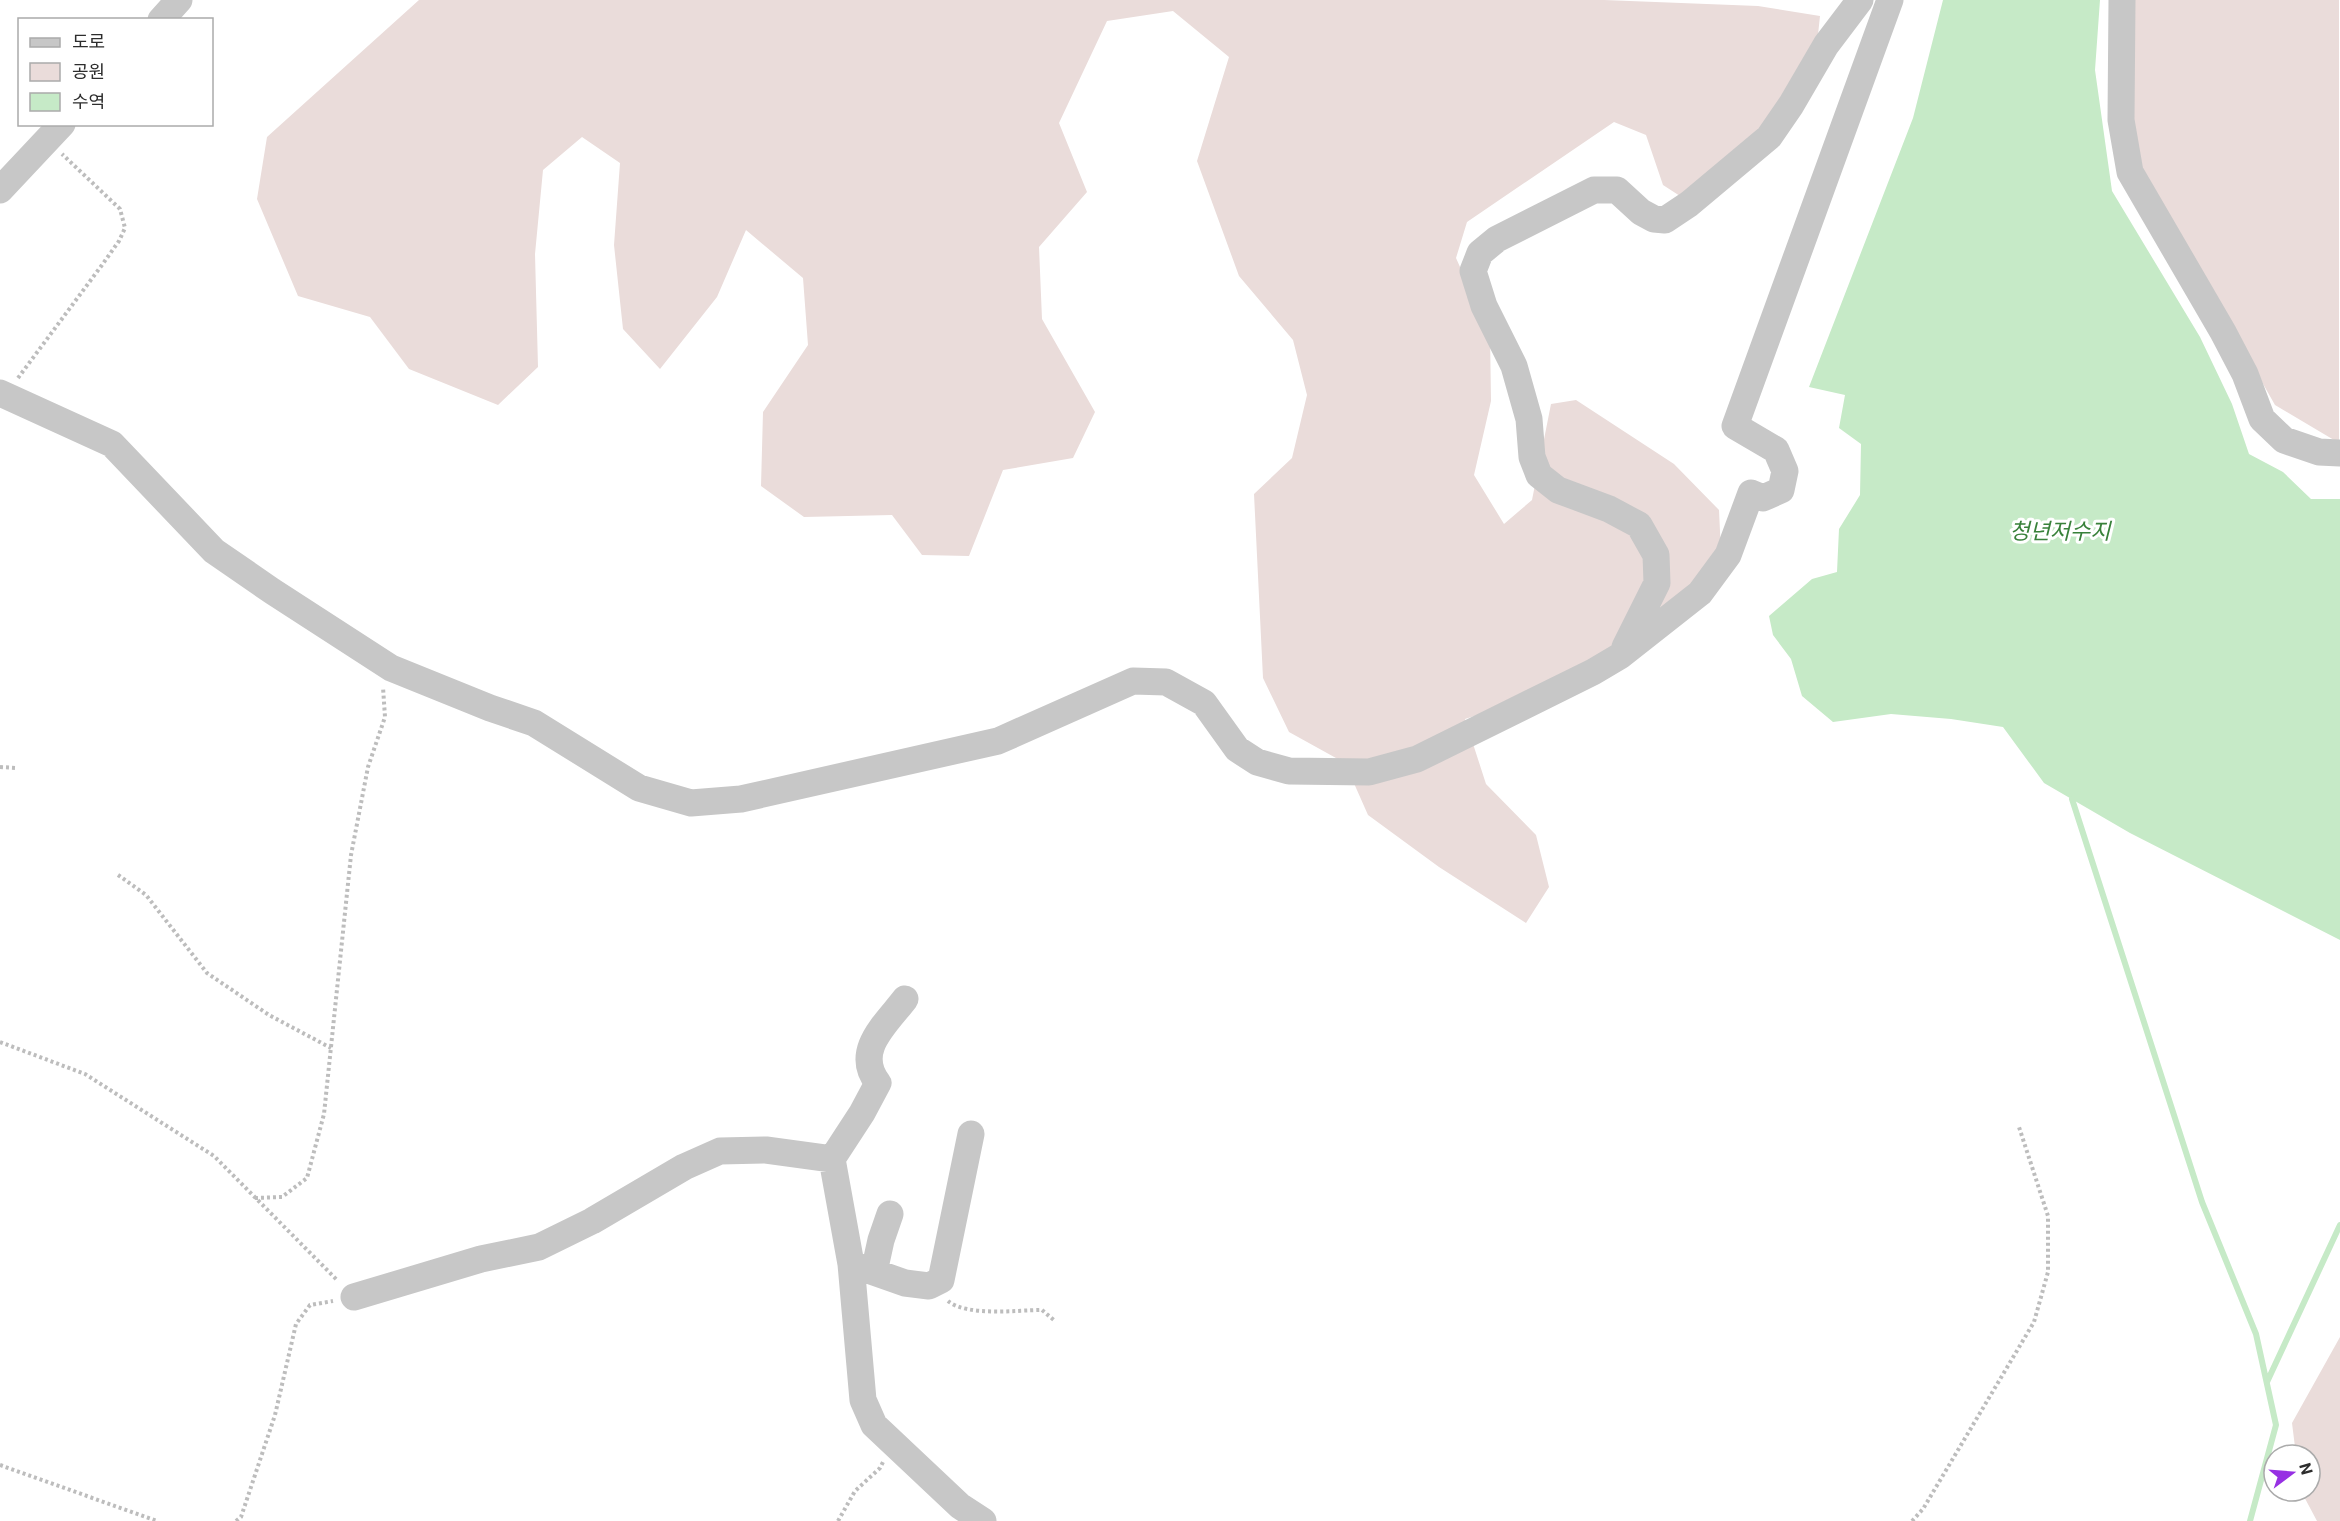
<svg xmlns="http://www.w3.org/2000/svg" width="2340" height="1521" viewBox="0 0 2340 1521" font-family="Roboto,'Noto Sans KR',sans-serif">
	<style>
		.green { fill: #eadcda }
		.water { fill: #c6eac7 }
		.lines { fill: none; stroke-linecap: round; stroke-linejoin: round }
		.stream { stroke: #c6eac7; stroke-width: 6 }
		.path { stroke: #bdbdbd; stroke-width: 4; stroke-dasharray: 3 3; stroke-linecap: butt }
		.minor { stroke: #c7c7c7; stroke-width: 27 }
		.labels { text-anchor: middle; stroke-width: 6; stroke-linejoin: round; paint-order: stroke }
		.water-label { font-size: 22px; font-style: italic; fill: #38813a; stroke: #fff }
	</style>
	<rect width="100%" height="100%" fill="#fff"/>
	<path class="green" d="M419,0h1185l154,6 62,10 -3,28 -58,88 -79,64 -17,-11 -17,-50 -32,-13 -147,100 -11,36 34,76 1,67 -17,74 30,49 28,-24 19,-96 25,-4 98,64 45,46 2,43 -32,43 -83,61 -91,46 -50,16 21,65 50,51 13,52 -23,36 -87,-56 -71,-52 -23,-52 -56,-31 -26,-54 -9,-184 38,-36 15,-63 -14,-55 -54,-64 -42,-115 32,-104 -56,-46 -66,10 -48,102 28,69 -48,55 3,72 53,93 -22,46 -70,12 -34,86 -47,-1 -30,-40 -88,2 -43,-31 2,-74 45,-67 -5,-67 -57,-48 -29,67 -57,72 -37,-40 -9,-84 6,-82 -38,-26 -39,33 -8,84 3,113 -40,38 -89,-36 -39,-52 -72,-21 -41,-97 10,-62z
		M2134,0h205v443l-64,-38 -142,-251z
		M2340,1337v184h-23l-16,-30h9v-36h-14l-4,-32z"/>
	<path class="water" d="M1943,0h157l-5,70 17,121 88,146 32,67 17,50 34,18 28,27h29v441l-210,-107 -86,-50 -41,-56 -52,-8 -60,-5 -58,8 -31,-26 -11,-37 -18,-24 -4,-19 43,-37 25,-7 2,-43 21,-34 1,-51 -22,-16 6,-33 -36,-8 104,-269z"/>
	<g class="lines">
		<path class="stream" d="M2072,799l130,403 54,132 20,91 -26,96
			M2267,1382l73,-157"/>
		<path class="path" d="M18,378l84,-113 17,-24 6,-13 -5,-19 -58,-55
			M0,767l17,1
			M118,875l28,20 61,78 62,42 62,33
			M0,1042l85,32 129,82 124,125
			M255,1198l27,-1 25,-19 17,-64 27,-259 17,-88 17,-50 -2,-30
			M948,1301c20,16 69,9 94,9l13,11
			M0,1465l157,56
			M236,1521l5,-4 34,-102 21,-91 14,-19 23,-4
			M838,1521l17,-30 25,-23 3,-6
			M1912,1521l11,-12 111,-187 14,-50v-56l-29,-89"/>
		<path class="minor" d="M2122,0l-1,120 9,52 93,160 22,42 17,45 22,21 35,12 21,1
			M161,20l18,-20
			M0,190l62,-66
			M0,393l112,51 102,107 58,40 119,77 99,40 44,15 105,65 52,15 50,-4 257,-58 135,-60 33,1 38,21 33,46 20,13 32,9 80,1 48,-13 176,-87 27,-16 80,-63 28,-38 23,-62 12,5 18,-8 4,-19 -9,-21 -41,-24 155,-426
			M1625,647l32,-64 -1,-28 -17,-30 -30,-16 -51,-19 -19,-15 -7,-18 -3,-38 -15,-53 -30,-60 -11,-35 7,-18 17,-14 97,-49h23l24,22 13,7 11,1 24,-16 80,-67 22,-32 35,-60 34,-45
			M905,999c-19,25 -52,52 -27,84l-16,30 -30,46 19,105 12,136 11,25 86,81 23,15
			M851,1264l54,19 24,3 12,-6 30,-146
			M874,1272l7,-32 9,-26
			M354,1297l127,-38 58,-12 53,-26 92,-54 36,-16 46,-1 66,9"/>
	</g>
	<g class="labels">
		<g class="water-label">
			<text x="2060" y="539">청년저수지</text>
		</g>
	</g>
	<rect x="18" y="18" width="195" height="108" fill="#ffffff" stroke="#ababab" stroke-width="1.5"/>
	<rect x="30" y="38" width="30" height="9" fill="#c7c7c7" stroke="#ababab" stroke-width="1.5"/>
	<text x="72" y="48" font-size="18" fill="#2d2d2d">도로</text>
	<rect x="30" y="63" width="30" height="18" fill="#eadcda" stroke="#ababab" stroke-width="1.5"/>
	<text x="72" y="78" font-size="18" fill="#2d2d2d">공원</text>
	<rect x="30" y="93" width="30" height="18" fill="#c6eac7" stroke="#ababab" stroke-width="1.5"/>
	<text x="72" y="108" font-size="18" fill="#2d2d2d">수역</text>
	<g transform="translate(2292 1473) rotate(74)"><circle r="28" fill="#ffffff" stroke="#ababab" stroke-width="1.5"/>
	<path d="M0-4.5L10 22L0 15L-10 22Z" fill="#9730e3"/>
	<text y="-9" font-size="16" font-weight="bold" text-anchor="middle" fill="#2d2d2d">N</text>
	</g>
</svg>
